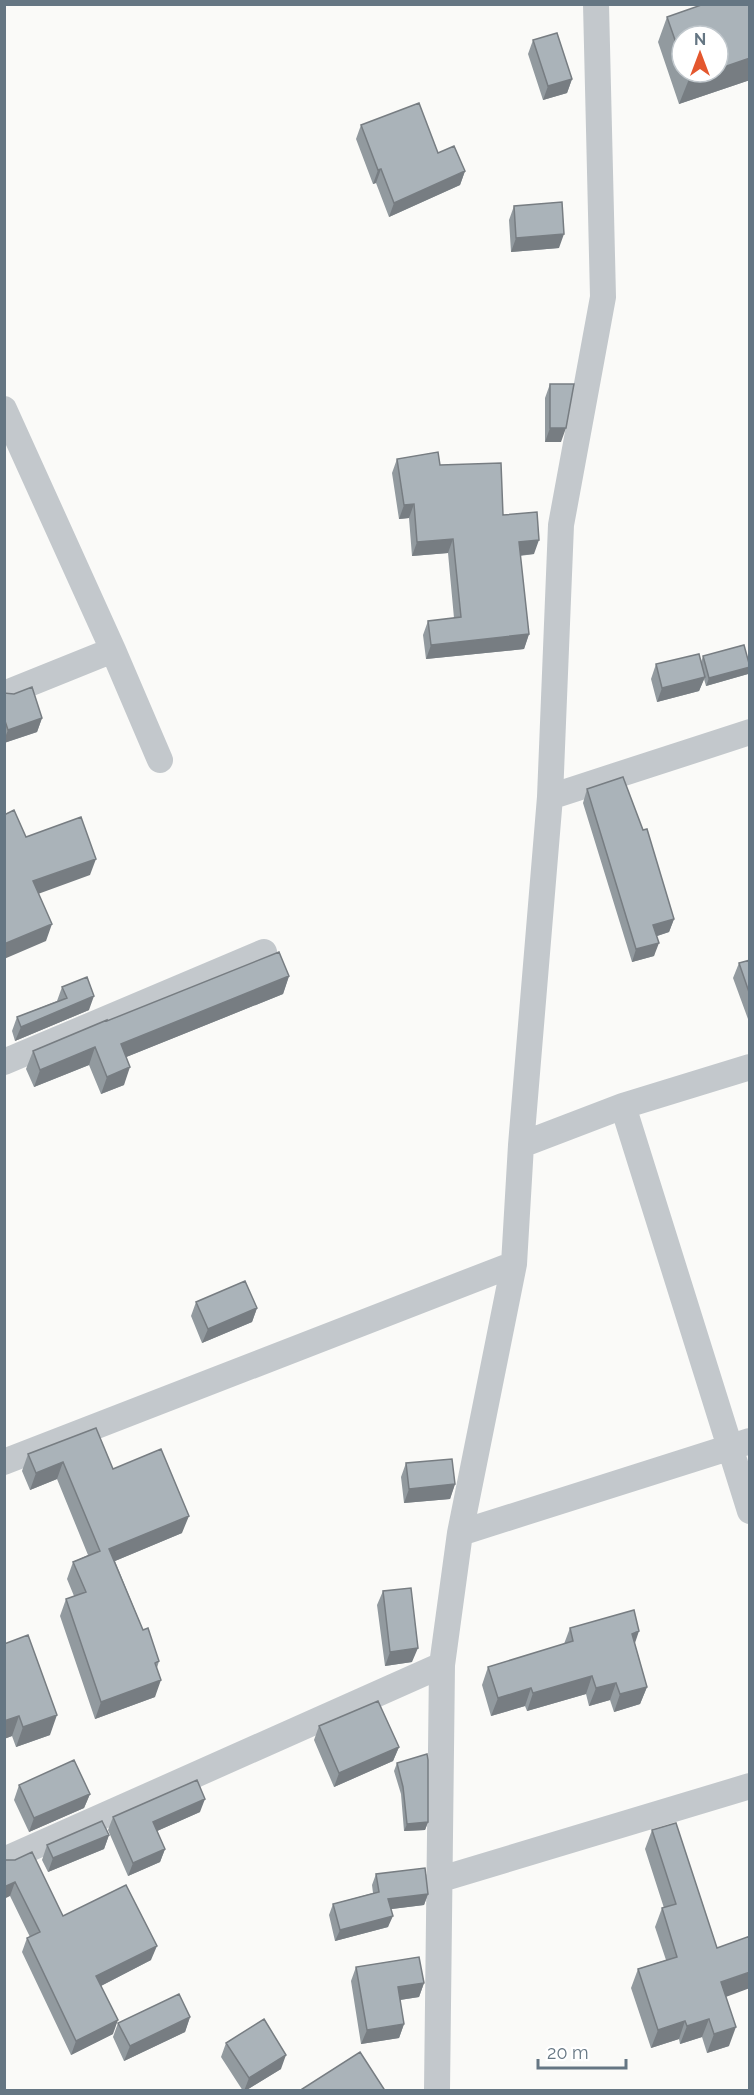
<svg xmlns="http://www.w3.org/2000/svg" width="754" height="2095" viewBox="0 0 754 2095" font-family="Raleway,sans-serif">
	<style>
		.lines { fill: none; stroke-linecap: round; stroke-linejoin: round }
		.minor { stroke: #c3c8cc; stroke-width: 26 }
		.wall { fill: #929a9f; fill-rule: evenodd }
		.shaded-wall { fill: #777d82 }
		.building { fill: #aab3b9; stroke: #777d82; stroke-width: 1.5 }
	</style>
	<rect width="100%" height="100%" fill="#fafaf8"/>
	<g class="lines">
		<path class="minor" d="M4,409l109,241 47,110
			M4,694l109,-44
			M550,797l200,-65
			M4,1062l260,-110
			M623,1106l127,405
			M521,1145l102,-39 127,-39
			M4,1462l510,-198
			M460,1533l290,-92
			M4,1860l438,-195
			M438,1880l312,-94
			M437,2090l5,-425 18,-132 54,-269 7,-119 29,-348 11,-272 42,-228 -7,-293"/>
	</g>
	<path class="wall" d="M750,4v76l-71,24 -21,-62 9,-25zM682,36l36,36h-36z
		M533,40l39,39 -5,14 -24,7 -15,-46z
		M361,125l77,28 27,18 -5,14 -71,32 -13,-34 -3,1 -17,-45z
		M514,206l45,42 -48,4 -2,-32z
		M550,384l11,58h-16v-44z
		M397,459l43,6 63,50 31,39 -14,2 9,78 -5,15 -98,10 -3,-24 5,-14 26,-3 -6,-65 -36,3 -3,-38 -10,1 -7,-46z
		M703,656l47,7v6l-2,5 -42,12 -2,-7 -5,12 -42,11 -6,-23 5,-15 45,-2z
		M4,693l38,25 -5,14 -33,11z
		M587,789l87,130 -5,13 -12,4 -3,20 -22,6 -49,-159z
		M750,960v58l-2,1 -15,-41 6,-15z
		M289,976l-6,18 -157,63 -2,28 -23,9 -12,-29 -55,22 -8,-18 7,-18 74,-30z
		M62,987l27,23 -74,31 -3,-10 5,-14 40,-16z
		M196,1302l61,6 -5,14 -50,21 -11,-27z
		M28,1454l85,15 69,64 -67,28 28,69 16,31 -2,7 -2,29 -60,22 -35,-103 6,-17 8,-3 -7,-17 6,-17 15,-7 -31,-76 -27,11 -8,-19z
		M406,1463l49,21 -5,15 -46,4 -3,-26z
		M383,1591l29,71 -27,4 -8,-61z
		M570,1628l65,16 12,43 -7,17 -26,8 -4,-12 -21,6 -3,-12 -59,17 -2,-5 -34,10 -9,-31 6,-18 76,-23z
		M4,1644l46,91 -34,12 -4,-11 -8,3z
		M319,1726l80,21 -6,14 -59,26 -20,-47z
		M397,1763l31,59 -3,8 -21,1 -3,-37 -7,-23z
		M19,1785l71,9 -6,14 -55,24 -15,-32z
		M200,1812l-43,19 8,18 -5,13 -32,14 -20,-46 5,-13z
		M652,1830l74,166 3,50 -22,7 -5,-16 -22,7 -1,-5 -28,9 -20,-60 7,-19 28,-9 -11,-33 7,-19h2l-19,-59z
		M109,1835l-5,14 -56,23 -6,-12 5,-15z
		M4,1860l59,56 88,44 -50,26 12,48 -42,21 -49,-103 5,-14 3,-1 -20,-41z
		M376,1874l52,20 -4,11 -33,4 -3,18 -53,14 -6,-26 4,-11 40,-11 -1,-8z
		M356,1967l68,16 -5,14 -19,3 4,24 -5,14 -38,6 -10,-63z
		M190,2017l-5,15 -61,29 -11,-24 5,-14z
		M226,2043l55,26 -36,22h-2l-22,-34z"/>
	<path class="shaded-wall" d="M750,58v22l-71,24 10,-25 19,-7h10v-3z
		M572,79l-5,14 -24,7 5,-14z
		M381,169l-5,14 -3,1 5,-14z
		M465,171l-5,14 -71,32 5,-14z
		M564,234l-5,14 -48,4 5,-14z
		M550,428h16l-5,14h-16z
		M414,504l-5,14 -10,1 5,-14z
		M453,539l-5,14 -36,3 5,-14z
		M539,540l-5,14 -21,2 6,-14z
		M529,634l-5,15 -98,10 5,-14z
		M750,667l-2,7 -42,12 3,-8z
		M705,677l-6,14 -42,11 5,-14z
		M42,718l-5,14 -33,11v-3l4,-10z
		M96,859l-6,16 -63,23 6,-17z
		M674,919l-5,13 -21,7 5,-14z
		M52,924l-6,17 -42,18v-15z
		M659,943l-5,13 -22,6 4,-13z
		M289,976l-6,18 -169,68 7,-18z
		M94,996l-5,14 -74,31 6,-14z
		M95,1047l-6,18 -55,22 6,-17z
		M130,1067l-6,18 -23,9 6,-17z
		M257,1308l-5,14 -50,21 6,-14z
		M63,1462l-6,17 -27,11 6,-17z
		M455,1484l-5,15 -46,4 5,-14z
		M189,1516l-7,17 -79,33 6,-17z
		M639,1631l-6,18 -1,-15z
		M418,1648l-6,14 -27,4 5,-14z
		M592,1676l-6,18 -59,17 6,-18z
		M161,1680l-6,17 -60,22 6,-17z
		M616,1683l-6,17 -21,6 7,-18z
		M647,1687l-7,17 -26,8 6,-18z
		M531,1688l-6,18 -34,10 7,-18z
		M57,1715l-7,20 -34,12 7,-20z
		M19,1716l-7,20 -8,3v-18z
		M399,1747l-6,14 -59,26 5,-14z
		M90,1794l-6,14 -55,24 5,-14z
		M205,1799l-5,13 -52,23 5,-13z
		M428,1822l-3,8 -21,1 3,-7z
		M109,1835l-5,14 -56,23 5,-14z
		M165,1849l-5,13 -32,14 5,-13z
		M15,1882l-5,14 -6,3v-12z
		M428,1894l-4,11 -40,5 4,-11z
		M393,1916l-5,11 -53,14 5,-11z
		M157,1946l-6,14 -60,31 5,-15z
		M750,1972v16l-35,13 6,-19z
		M424,1983l-5,14 -26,4 5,-14z
		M190,2017l-5,15 -61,29 6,-15z
		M709,2019l-7,18 -22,7 7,-18z
		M118,2020l-5,14 -42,21 5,-14z
		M685,2021l-6,18 -28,9 7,-18z
		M404,2024l-5,14 -38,6 6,-14z
		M736,2027l-7,19 -22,7 7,-19z
		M286,2055l-5,14 -36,22h-1l5,-13z"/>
	<path class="building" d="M704,4h46v54l-32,11v-33h-36v24l-15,-43z
		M557,33l15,46 -24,7 -15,-46z
		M686,72h22l-19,7z
		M419,103l19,50 16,-7 11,25 -71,32 -13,-34 -3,1 -17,-45z
		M562,202l2,32 -48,4 -2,-32z
		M550,384h24l-8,44h-16z
		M438,452l2,13 61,-2 2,52 34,-3 2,28 -20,2 10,92 -98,11 -3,-24 33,-4 -8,-78 -36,3 -3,-38 -10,1 -7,-46z
		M744,645l6,22 -41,11 -6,-22z
		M699,654l6,23 -43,11 -6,-24z
		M32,687l10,31 -34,12 -4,-12v-25l10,1z
		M623,777l20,53 4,-1 27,90 -21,6 6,18 -23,6 -49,-160z
		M14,810l12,27 55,-20 15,42 -63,22 19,43 -48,20v-129z
		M279,952l10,24 -168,68 9,23 -23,10 -12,-30 -55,23 -7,-19 74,-31v1z
		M750,960v35l-11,-32z
		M87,977l7,19 -73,31 -4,-10 50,-19 -5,-11z
		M245,1281l12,27 -49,21 -12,-27z
		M96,1428l17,41 48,-20 28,67 -80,33 34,81 5,-2 11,33 -4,2 6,17 -60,22 -35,-103 20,-7 -13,-30 27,-11 -37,-89 -27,11 -8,-19z
		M452,1459l3,25 -46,5 -3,-26z
		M411,1588l7,60 -28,4 -7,-61z
		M634,1610l5,21 -7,3 15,53 -27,7 -4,-11 -20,5 -4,-12 -59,17 -2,-5 -33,10 -10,-31 85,-26 -3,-13z
		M28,1635l29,80 -34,12 -4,-11 -15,5v-77z
		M378,1701l21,46 -60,26 -20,-47z
		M427,1754l1,6v62l-21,2 -4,-37 -6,-24z
		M74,1760l16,34 -56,24 -15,-33z
		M197,1780l8,19 -52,23 12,27 -32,14 -20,-46z
		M102,1821l7,14 -56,23 -6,-13z
		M676,1823l41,125 33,-12v36l-29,10 15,45 -22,7 -5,-15 -22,7 -2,-5 -27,9 -20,-61 39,-12 -15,-49 14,-4 -24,-74z
		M32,1852l31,64 63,-31 31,61 -61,30 22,44 -42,21 -49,-103 13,-6 -25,-50 -11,5v-27h11z
		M425,1868l3,26 -40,5 5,17 -53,14 -7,-26 46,-12 -3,-18z
		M419,1957l5,26 -26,4 6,37 -37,6 -11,-63z
		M179,1994l11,23 -60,29 -12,-23z
		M264,2019l22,36 -37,23 -23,-35z
		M360,2052l24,37 -3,2h-82z"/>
	<rect width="754" height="2095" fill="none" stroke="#657683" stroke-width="12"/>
	<g transform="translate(700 54)"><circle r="28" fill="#ffffff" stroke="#c1c8cd" stroke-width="1.5"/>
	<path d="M0-4.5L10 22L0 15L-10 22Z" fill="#e4572e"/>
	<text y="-9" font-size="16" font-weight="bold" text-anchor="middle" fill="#657683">N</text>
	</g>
	<path d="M538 2059v9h88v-9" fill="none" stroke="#657683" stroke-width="3"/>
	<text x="547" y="2059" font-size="18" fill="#657683" stroke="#ffffff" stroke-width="4.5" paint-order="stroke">20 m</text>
</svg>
